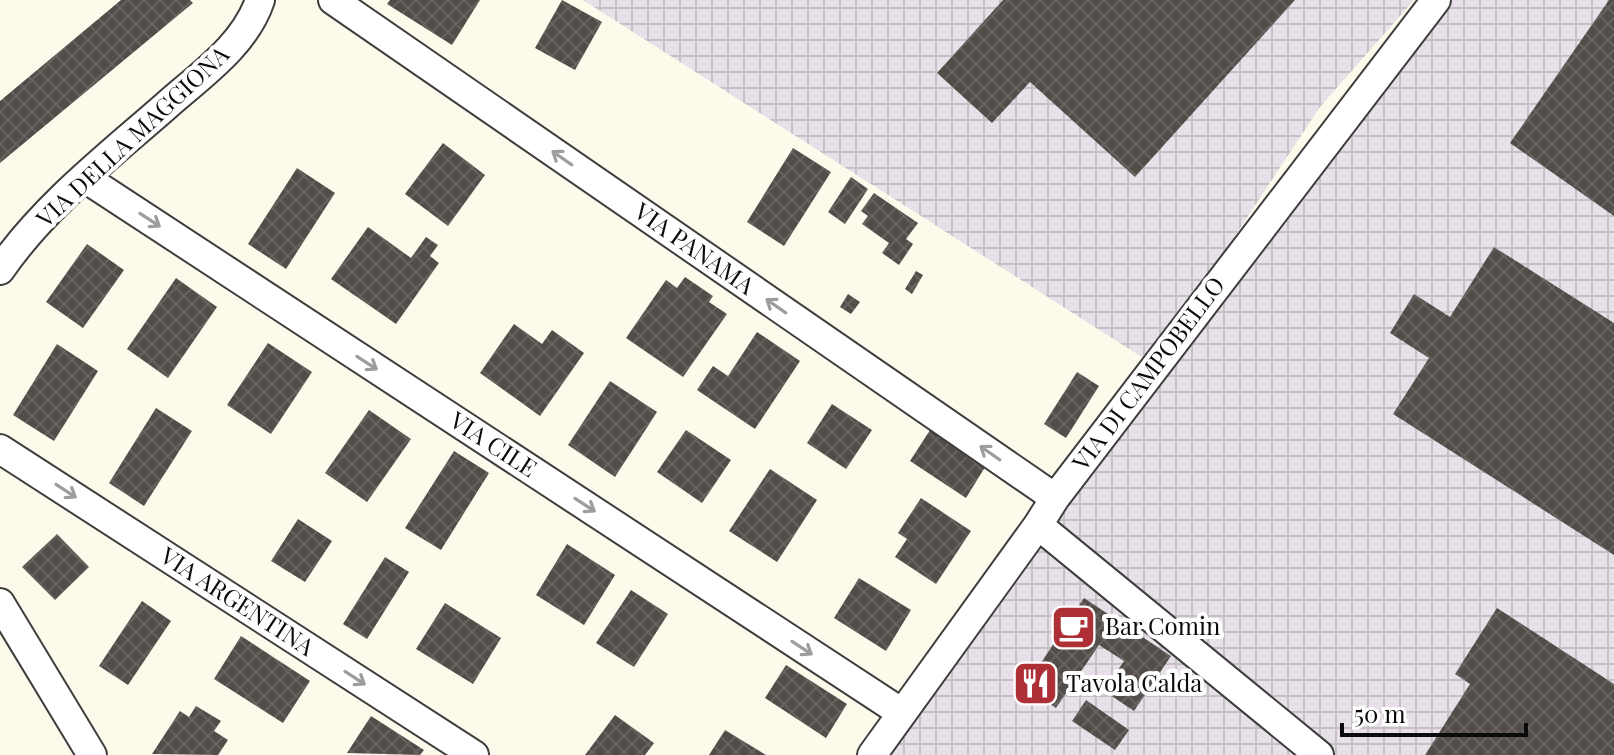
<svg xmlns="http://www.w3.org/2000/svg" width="1614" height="755" viewBox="0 0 1614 755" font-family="'Playfair Display',serif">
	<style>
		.industrial { fill: url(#industrial-grid) }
		.building { fill: url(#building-cross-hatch) }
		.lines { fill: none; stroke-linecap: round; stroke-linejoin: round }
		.minor-casing { stroke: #3e3e3e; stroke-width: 32 }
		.minor { stroke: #fff; stroke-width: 28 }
		.oneway { stroke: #9d9d9d }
		.labels { text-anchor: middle; stroke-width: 8; stroke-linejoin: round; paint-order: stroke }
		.street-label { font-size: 24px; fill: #0b0b0b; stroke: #fff }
		.poi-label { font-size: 24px; fill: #0b0b0b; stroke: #fff; text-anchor: start }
	</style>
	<defs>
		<pattern id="industrial-grid" width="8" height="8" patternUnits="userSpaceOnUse" patternTransform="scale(2)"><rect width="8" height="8" fill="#e8e0e9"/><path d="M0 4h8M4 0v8" fill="none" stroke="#c6bfc6"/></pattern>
		<pattern id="building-cross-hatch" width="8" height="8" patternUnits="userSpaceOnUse" patternTransform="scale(2)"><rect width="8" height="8" fill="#534d49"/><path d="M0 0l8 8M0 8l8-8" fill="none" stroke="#67625f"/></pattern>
	</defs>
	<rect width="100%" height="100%" fill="#fdfaeb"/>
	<path class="industrial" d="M583,0h831l-94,107 -169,256z
		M1436,0h178v755h-741z"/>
	<path class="building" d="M121,0h69l3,3 -193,160v-62z
		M390,0h90l-28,45 -65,-41z
		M562,0l40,22 -27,48 -40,-22z
		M1003,0h292l-160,177 -105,-95 -38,41 -55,-50z
		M1609,0h5v216l-104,-73z
		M443,143l42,32 -37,51 -43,-32z
		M793,148l38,24 -47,74 -37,-24z
		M297,168l38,25 -49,76 -38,-25z
		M851,177l17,12 -23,35 -17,-12z
		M874,193l44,30 -12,16 7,5 -14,21 -17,-12 7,-10 -27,-19 6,-8 -7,-5z
		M368,227l43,31 15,-21 12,8 -8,11 9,7 -43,61 -65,-45z
		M87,244l37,26 -41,58 -37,-26z
		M1494,247l120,76v232l-221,-141 36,-56 -39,-25 24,-39 36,23z
		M916,271l7,4 -11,19 -7,-5z
		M685,277l28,19 -4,6 18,12 -44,63 -57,-39 40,-58 11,8z
		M176,278l41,29 -49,71 -41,-29z
		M848,294l12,8 -9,12 -11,-7z
		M514,324l28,20 10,-14 32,23 -44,63 -60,-43z
		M757,332l43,29 -45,68 -58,-39 16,-24 15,10z
		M268,343l44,29 -41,62 -44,-29z
		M57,344l41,27 -44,70 -41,-26z
		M1077,372l22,14 -33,52 -22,-14z
		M610,381l47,31 -42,65 -47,-32z
		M832,404l40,26 -26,39 -39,-26z
		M156,408l36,23 -48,75 -35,-23z
		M369,410l42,29 -44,63 -42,-29z
		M932,427l55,37 -21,34 -56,-37z
		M686,430l45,30 -29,43 -45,-31z
		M454,451l35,22 -48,77 -36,-22z
		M770,469l47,31 -40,62 -48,-31z
		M921,498l50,33 -35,53 -41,-27 12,-18 -9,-6z
		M298,519l34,22 -27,41 -34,-21z
		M57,534l32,33 -34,33 -33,-33z
		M567,544l48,31 -31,50 -48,-30z
		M385,557l24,15 -42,67 -24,-15z
		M859,578l52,32 -25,41 -52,-33z
		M631,590l37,24 -34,53 -38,-24z
		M1084,598l87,58 -37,55 -30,-20 20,-30 -25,-16 -43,63 -31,-21z
		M142,601l29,20 -43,64 -29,-19z
		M445,603l56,35 -28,46 -57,-35z
		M1497,608l117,76v71h-189l45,-71 -15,-10z
		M241,636l69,45 -27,42 -69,-44z
		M786,665l61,39 -21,34 -61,-40z
		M1086,700l43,30 -14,20 -43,-29z
		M196,706l25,15 -7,10 14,9 -10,15 -66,-1 28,-43 9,6z
		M615,715l39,28 -9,12h-60z
		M371,716l53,34 -4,5 -73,-2z
		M725,730l41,25h-57z"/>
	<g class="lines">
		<defs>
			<path id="minor" d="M333,0l722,498
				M85,178l817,535
				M0,270c44,-64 109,-114 167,-165 34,-30 78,-60 93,-105
				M0,449l474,306
				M1038,525l281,230
				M0,603l92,152
				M872,755l166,-230 17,-27 381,-498"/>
		</defs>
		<use href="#minor" class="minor-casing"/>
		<use href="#minor" class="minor"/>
	</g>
	<defs><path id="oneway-shaft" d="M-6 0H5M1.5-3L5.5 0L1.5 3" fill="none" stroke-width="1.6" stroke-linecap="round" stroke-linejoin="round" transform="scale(2)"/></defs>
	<g class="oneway">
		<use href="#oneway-shaft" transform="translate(562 158) rotate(-145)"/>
		<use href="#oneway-shaft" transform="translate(150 220) rotate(33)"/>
		<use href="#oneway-shaft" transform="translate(776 306) rotate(-145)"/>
		<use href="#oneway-shaft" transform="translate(367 363) rotate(33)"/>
		<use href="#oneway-shaft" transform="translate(990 453) rotate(-145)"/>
		<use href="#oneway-shaft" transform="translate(66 491) rotate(33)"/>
		<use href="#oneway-shaft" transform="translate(585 505) rotate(33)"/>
		<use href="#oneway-shaft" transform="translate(802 648) rotate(33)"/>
		<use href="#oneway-shaft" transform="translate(355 678) rotate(33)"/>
	</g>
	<defs>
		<symbol id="cafe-square" viewBox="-11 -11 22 22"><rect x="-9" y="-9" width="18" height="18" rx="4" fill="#ae3036" stroke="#fff"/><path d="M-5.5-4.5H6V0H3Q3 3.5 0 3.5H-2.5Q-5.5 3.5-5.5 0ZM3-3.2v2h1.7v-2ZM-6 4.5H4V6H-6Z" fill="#fff"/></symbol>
		<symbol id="restaurant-square" viewBox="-11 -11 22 22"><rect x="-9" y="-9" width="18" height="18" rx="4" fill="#ae3036" stroke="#fff"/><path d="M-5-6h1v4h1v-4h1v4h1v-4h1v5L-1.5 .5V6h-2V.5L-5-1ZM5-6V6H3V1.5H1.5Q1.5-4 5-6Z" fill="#fff"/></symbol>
	</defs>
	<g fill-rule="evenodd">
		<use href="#cafe-square" x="1048" y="602" width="51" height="51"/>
		<use href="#restaurant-square" x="1010" y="658" width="51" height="51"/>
	</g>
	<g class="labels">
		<g class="street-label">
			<text transform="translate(133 137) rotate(-43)" y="8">VIA DELLA MAGGIONA</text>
			<text transform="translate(694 249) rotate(35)" y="8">VIA PANAMA</text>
			<text transform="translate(1149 374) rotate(-53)" y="8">VIA DI CAMPOBELLO</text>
			<text transform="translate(493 445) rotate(33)" y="8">VIA CILE</text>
			<text transform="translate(237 602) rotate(33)" y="8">VIA ARGENTINA</text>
		</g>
		<g class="poi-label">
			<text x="1105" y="635">Bar Comin</text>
			<text x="1066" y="692">Tavola Calda</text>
		</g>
	</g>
	<path d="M1342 723v12h184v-12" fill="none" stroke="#0b0b0b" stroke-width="4"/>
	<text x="1354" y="723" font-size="24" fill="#0b0b0b" stroke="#ffffff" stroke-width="6" paint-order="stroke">50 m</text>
</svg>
